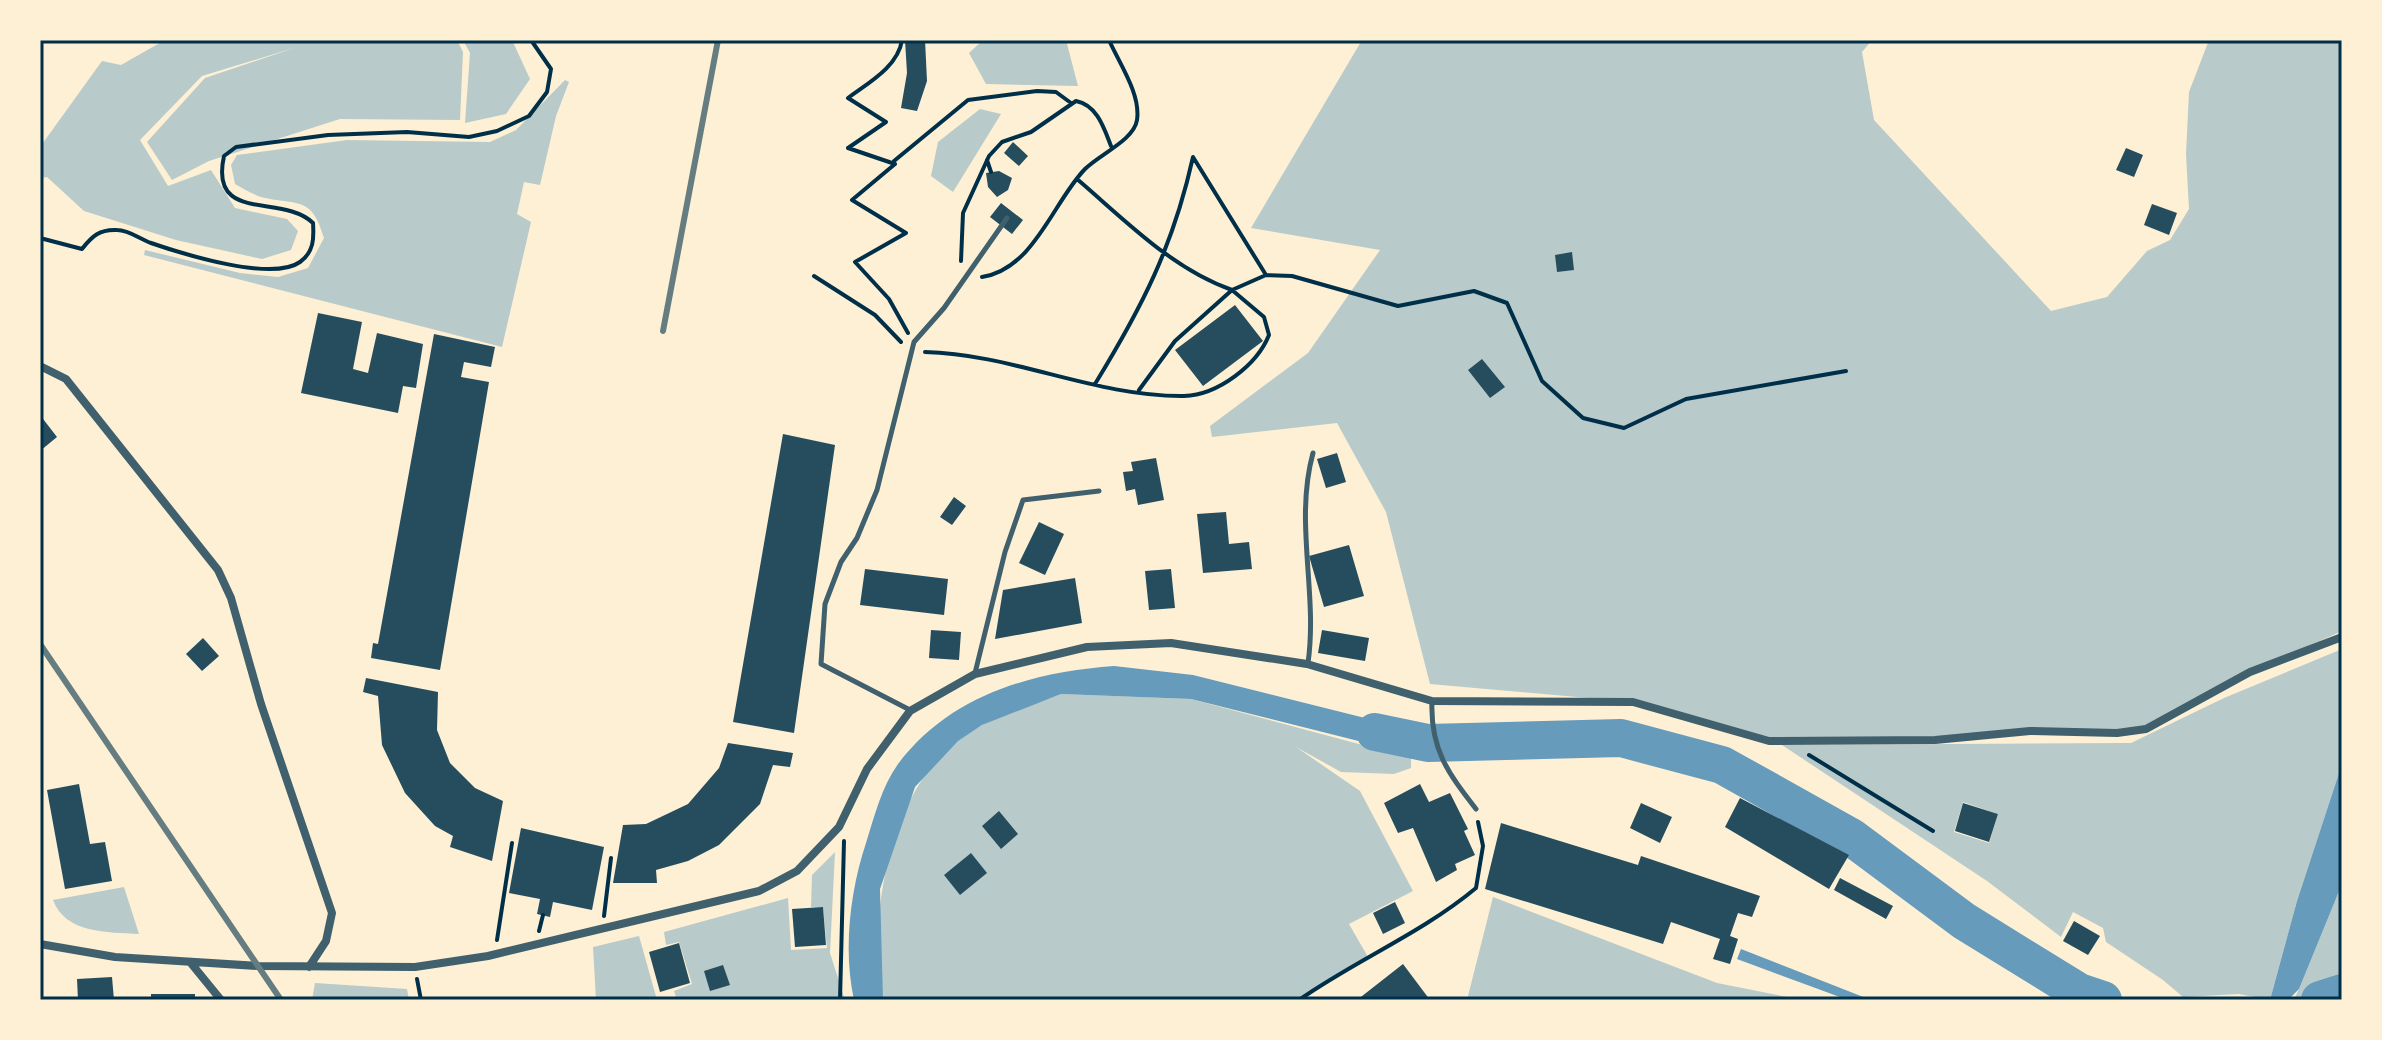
<svg xmlns="http://www.w3.org/2000/svg" width="2382" height="1040" viewBox="0 0 2382 1040" font-family="'Roboto Serif',serif">
	<style>
		.green { fill: #b9caca; fill-rule: evenodd }
		.water { fill: #669bbc }
		.lines { fill: none; stroke-linecap: round; stroke-linejoin: round }
		.river { stroke: #669bbc; stroke-width: 38 }
		.building { fill: #264d5e }
		.path { stroke: #003049; stroke-width: 4 }
		.service { stroke: #3f606c; stroke-width: 5 }
		.minor { stroke: #3f606c; stroke-width: 8 }
		.rail { stroke: #657d81; stroke-width: 6 }
		.neatline { fill: none; stroke: #003049; stroke-width: 3 }
	</style>
	<rect width="100%" height="100%" fill="#fdf0d5"/>
	<path class="green" d="M165,40h292l6,12 -3,68 -120,-1 -131,42 -37,19 -25,-38 58,-64 92,-31 -95,29 -62,64 28,46 43,-16 24,38 52,11 11,12 -7,19 -29,9 -86,-19 -92,-29 -37,-34 -7,1v-31l62,-86 19,4z
		M463,40h49l18,39 -24,35 -41,9 5,-70z
		M983,40h83l12,46 -92,-2 -17,-31z
		M1362,40h510l-10,12 12,68 177,191 56,-14 40,-46 23,-11 19,-31 -3,-55 3,-62 20,-52h133v591l-92,41 -104,57 -116,2 -95,9 -166,1 -136,-39 -203,-18 -44,-172 -49,-89 -125,14 -2,-11 98,-73 72,-103 -129,-22z
		M565,80l4,2 -13,34 -16,69 -16,-3 -7,32 14,8 -29,125 -358,-92 1,-5 95,23 38,4 30,-9 16,-30c-12,-41 -24,-33 -59,-40 -10,-2 -21,-9 -30,-14l-4,-19 6,-10 110,-15 143,2 26,-12z
		M980,109l21,5 -48,78 -22,-16 7,-34z
		M2342,649v115l-45,137 -27,99 -31,-6 -56,3 -20,-17 -57,-38 -3,-14 -30,-16 -12,25 -74,-56 -205,-136 349,-2 93,-45zM1963,802l35,12 -9,29 -35,-11z
		M1061,694l130,5 220,59v10l-17,6 -53,-2 -45,-25 64,44 53,100 -64,33 19,33 -69,43h-416c-16,-83 6,-210 78,-262 30,-21 67,-31 100,-44z
		M835,852l-5,101 15,47h-168l-3,-9 18,-7 -13,-42 -13,3 -2,-13 124,-34 3,52 36,-2 -4,-40 -12,-1 1,-32z
		M2342,884v103l-48,13 5,-11z
		M124,887l15,47c-32,-2 -73,0 -86,-34z
		M1493,897l224,86 85,17h-335z
		M639,936l18,64h-61l-3,-53z
		M315,983l92,6 2,11h-97z"/>
	<path class="water" d="M1114,666l79,9 228,57 9,27 -239,-60 -130,-5 -79,31 -24,16 -43,46 -35,102 3,111h-29c-11,-50 -4,-109 12,-157 8,-26 16,-57 32,-79 52,-69 134,-92 216,-98z
		M2342,764v120l-43,105 -11,11h-18l27,-99z
		M1741,949l130,51h-23l-111,-41z"/>
	<g class="lines">
		<path class="river" d="M1375,732l53,11 193,-5 101,27 129,72 113,84 115,71 24,8
			M2320,1000l22,-7"/>
	</g>
	<path class="building" d="M905,40h20l2,41 -10,30 -16,-3 6,-35z
		M1013,142l15,14 -9,10 -15,-13z
		M2126,148l17,7 -9,22 -18,-7z
		M999,171l13,7 -4,12 -11,7 -9,-10 -2,-14z
		M1001,203l22,17 -11,14 -22,-17z
		M2152,204l25,9 -8,22 -25,-10z
		M1572,252l2,18 -17,2 -2,-17z
		M1235,305l28,36 -60,45 -28,-36z
		M318,313l44,9 -9,47 15,4 9,-40 46,11 -7,44 -13,-2 -5,27 -97,-20z
		M434,334l61,13 -4,20 -27,-5 -3,15 28,5 -49,288 -69,-12 2,-15 5,1z
		M1482,359l23,28 -15,11 -22,-28z
		M40,415l17,22 -17,14z
		M783,434l52,11 -41,288 -61,-11z
		M1337,453l9,29 -20,6 -9,-29z
		M1156,458l8,42 -26,5 -3,-16 -9,2 -3,-19 10,-1 -2,-9z
		M954,497l12,9 -14,19 -12,-8z
		M1226,512l3,32 20,-2 3,27 -49,4 -6,-59z
		M1039,522l25,12 -19,41 -26,-12z
		M1349,545l15,51 -40,11 -15,-51z
		M865,569l83,10 -4,36 -84,-10z
		M1171,569l4,39 -26,2 -4,-39z
		M1075,578l7,45 -87,16 8,-49z
		M931,630l30,2 -2,28 -30,-2z
		M1322,630l47,8 -4,23 -47,-8z
		M203,638l16,18 -17,15 -16,-17z
		M366,678l72,14 -1,38 13,33 25,25 28,13 -11,60 -42,-14 3,-11 -18,-10 -30,-33 -23,-48 -4,-49 -15,-4z
		M728,743l65,10 -3,14 -17,-2 -13,39 -41,41 -31,16 -32,9 1,13h-44l10,-58 23,-1 42,-20 31,-36z
		M79,784l11,60 15,-2 7,39 -47,8 -18,-99z
		M1420,784l9,18 21,-9 18,36 -4,2 11,24 -20,9 2,6 -21,12 -23,-54 -15,5 -14,-30z
		M1740,798l109,57 -20,34 -104,-62z
		M1641,803l31,14 -12,26 -30,-15z
		M1963,803l35,11 -9,28 -34,-11z
		M999,811l19,23 -17,15 -19,-23z
		M1501,823l137,42 3,-9 119,40 -8,21 -14,-4 -8,23 8,3 -8,25 -17,-5 7,-20 -49,-17 -8,22 -178,-55z
		M521,828l83,19 -12,63 -39,-8 -3,15 -13,-3 3,-15 -31,-6z
		M971,853l16,20 -27,22 -16,-20z
		M1840,878l53,28 -7,13 -52,-29z
		M1395,902l10,21 -22,11 -10,-21z
		M823,907l3,38 -31,2 -3,-38z
		M2074,921l26,15 -12,19 -25,-14z
		M679,943l11,40 -30,9 -11,-40z
		M1403,964l27,36h-73z
		M723,965l7,20 -20,6 -6,-20z
		M112,977l2,23h-36l-1,-21z
		M151,994h44v6h-44z"/>
	<g class="lines">
		<path class="path" d="M902,40c-4,27 -34,43 -54,58l38,24 -38,26 47,16 -43,36 54,33 -51,29 34,37 19,34
			M987,160l4,12
			M894,161l74,-61 69,-9 19,1 15,11
			M1077,179c48,41 95,90 155,111l34,-15 26,1 106,30 76,-15 33,12 35,78 41,37 41,10 62,-29 160,-28
			M40,238l42,11c10,-13 18,-20 35,-19 12,0 23,9 34,13 32,11 121,39 149,19 14,-10 14,-24 13,-39 -31,-30 -104,1 -89,-67l12,-9 92,-12 79,-3 62,5 28,-6 32,-15 18,-24 4,-23 -20,-29
			M961,261l2,-48 26,-57 13,-14 29,-10 45,-31c21,4 28,27 35,45
			M814,276l61,39 26,27
			M982,277c52,-8 71,-75 103,-108 15,-15 49,-29 52,-49 4,-26 -18,-57 -28,-80
			M925,352c88,2 170,45 259,44 34,-1 73,-31 85,-61l-5,-18 -32,-27 -57,51 -36,49
			M1095,384c47,-77 78,-137 98,-227l73,118
			M1809,755l124,76
			M604,916l7,-58
			M539,931l4,-16
			M497,940l15,-97
			M417,979l4,21
			M840,1000l4,-159
			M1299,1000c57,-40 123,-67 177,-112l7,-42 -5,-24"/>
		<path class="service" d="M1308,663c10,-70 -14,-141 5,-210
			M975,673l30,-121 18,-52 76,-9
			M1432,701c-2,48 16,72 44,108
			M910,710l-89,-46 4,-60 16,-42 16,-24 20,-48 37,-148 30,-34 63,-90"/>
		<path class="minor" d="M40,366l26,13 152,191 13,28 30,106 71,209 -6,28 -17,26
			M40,944l75,13 143,9 157,1 73,-11 271,-65 38,-20 42,-44 28,-58 43,-58 65,-37 112,-27 84,-4 136,21 125,37 201,1 136,39 166,-1 95,-9 87,2 29,-4 104,-57 92,-35
			M190,962l31,38"/>
		<path class="rail" d="M663,331l55,-291
			M40,644l241,356"/>
	</g>
	<rect width="2382" height="1040" fill="none" stroke="#fdf0d5" stroke-width="84"/>
	<rect x="42" y="42" width="2298" height="956" class="neatline"/>
</svg>
